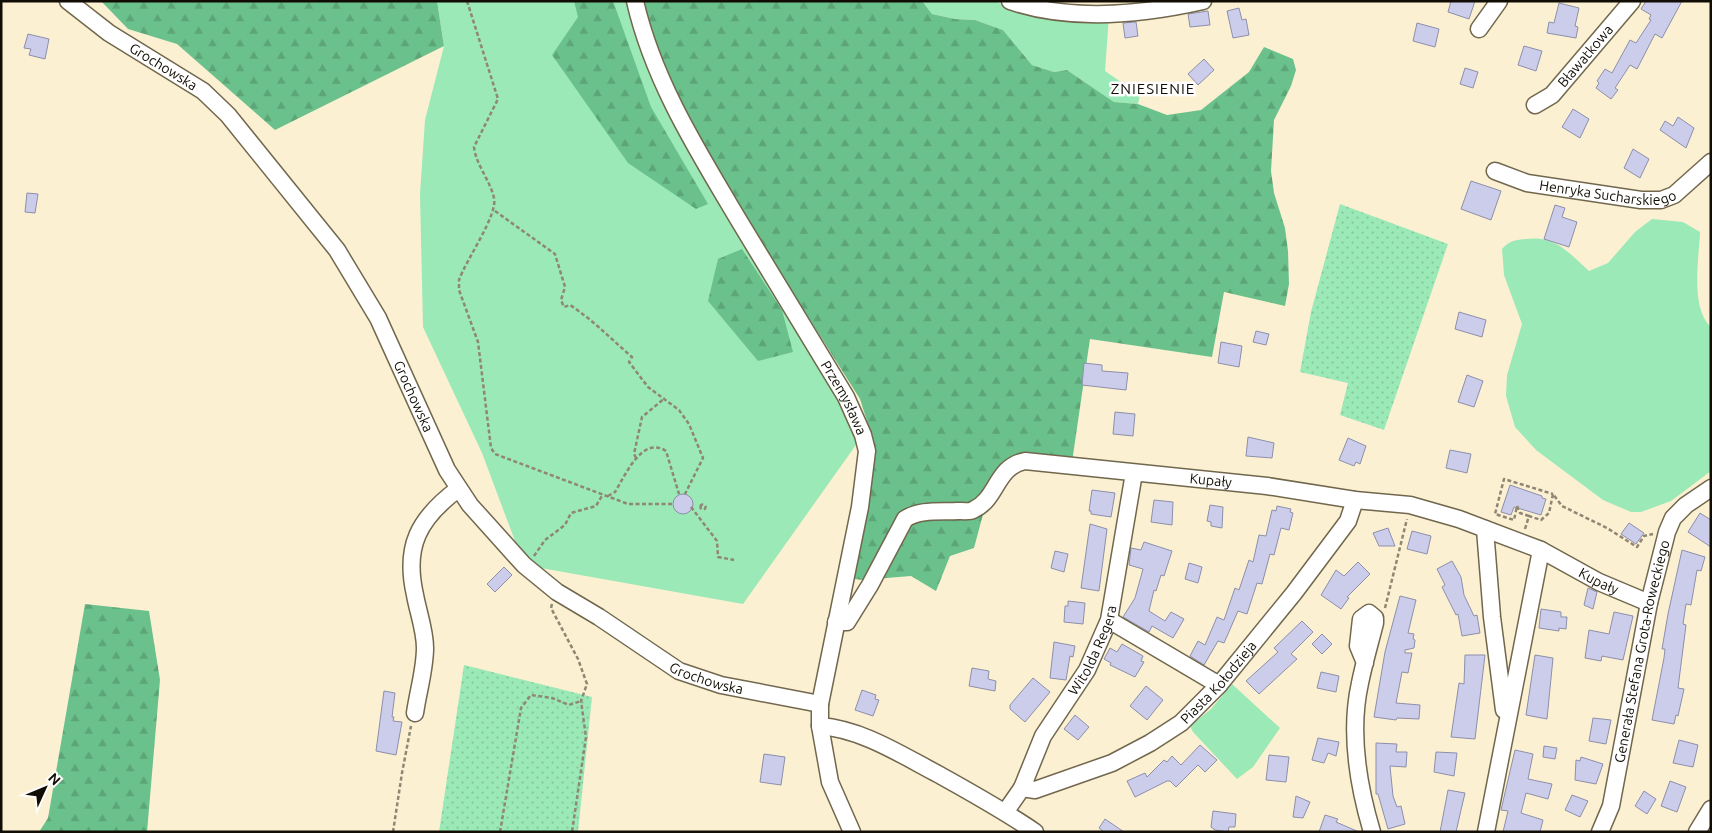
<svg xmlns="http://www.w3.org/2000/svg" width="1712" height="833" viewBox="0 0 1712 833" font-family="Ubuntu,sans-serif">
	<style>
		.green { fill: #9ae9b6 }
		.forest { fill: url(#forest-firs) }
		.garden { fill: url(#garden-dots) }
		.building { fill: #cbcdeb; stroke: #8d8faa }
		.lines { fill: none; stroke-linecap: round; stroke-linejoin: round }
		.minor-casing { stroke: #71674d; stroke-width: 19 }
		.path { stroke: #8f8773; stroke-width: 2.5; stroke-dasharray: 4 2.5; stroke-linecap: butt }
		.minor { stroke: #fff; stroke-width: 16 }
		.labels { text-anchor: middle; stroke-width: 5; stroke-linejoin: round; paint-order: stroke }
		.street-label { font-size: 14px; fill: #110d04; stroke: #fefefe }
		.neighbourhood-label { font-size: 15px; letter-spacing: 1px; fill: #110d04; stroke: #fefefe }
	</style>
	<defs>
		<pattern id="forest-firs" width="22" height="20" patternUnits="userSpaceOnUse" patternTransform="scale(1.25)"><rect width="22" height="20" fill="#6bc18c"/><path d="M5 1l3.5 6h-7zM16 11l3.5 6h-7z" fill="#5ca577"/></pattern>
		<pattern id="garden-dots" width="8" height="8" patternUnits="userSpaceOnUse" patternTransform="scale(1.25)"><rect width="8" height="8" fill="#9ae9b6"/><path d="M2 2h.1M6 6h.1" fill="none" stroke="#84c79b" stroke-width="1.8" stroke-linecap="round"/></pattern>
	</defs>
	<rect width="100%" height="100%" fill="#fcf0d3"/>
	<path class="green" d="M437,1h198l19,63 209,371 -120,169 -219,-39 -42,-112 -59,-126 -3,-133 5,-74 19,-74z
		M922,1h74c32,20 77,14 113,15l-4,55 35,24 -2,9 -24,-2 -47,-32 -13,2 -22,-7 -29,-35 -28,-10 -20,-1 -23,-5z
		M1652,219l31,3 17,10c-1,27 -10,76 11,95v144l-40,30 -30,11h-10l-28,-12 -67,-50 -21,-23 -9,-31 1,-21 15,-51 -18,-49 -2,-26c8,-9 14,-9 24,-10 29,-4 43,14 63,32l19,-8 27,-31z
		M1232,684l48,44 -27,39 -16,12 -44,-47 -3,-6 21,-17z"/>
	<path class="forest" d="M101,1h336l7,45 -169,84 -98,-86 -49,-15z
		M574,1h39l38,106 57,97 -12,5 -68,-46 -76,-108 26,-38z
		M643,1h279l10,13 23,5 20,1 28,10 29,35 22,7 13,-2 47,32 24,2 29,11 34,-5 48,-38 15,-25 29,12 3,11 -5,16 -17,34 -3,51 3,22 11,35 3,23 1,33 -4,22 -61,-14 -12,65 -122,-18 -18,123 -34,-5 -45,20 -19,71 -24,8 -14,35 -25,-15 -49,4 -7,-1 -5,-5 21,-140 -11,-35 -129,-204 -71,-134z
		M742,249l40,61 11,42 -35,9 -50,-60 10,-42z
		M85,604l64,7 11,69 -13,152h-108l9,-14z"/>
	<path class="garden" d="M1340,204l108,40 -64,186 -44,-15 8,-32 -48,-11 11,-60z
		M464,665l128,32 -14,135h-139z"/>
	<path class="building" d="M1451,1h24l-6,18 -21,-7z
		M1646,1h36l-20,37 -7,-4 -18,35 -7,-4 -15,23 3,2 -7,9 -15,-11 3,-5 -2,-2 8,-12 7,4 18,-33 6,3 15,-23 -2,-1 2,-4 -10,-6z
		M1559,3l20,5 -4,18 3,1 -2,11 -29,-5 2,-11 5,1z
		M1239,8l3,12 4,-1 3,16 -16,3 -6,-27z
		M1208,11l2,14 -20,2 -2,-13z
		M1136,22l2,14 -13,2 -2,-15z
		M1417,23l22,6 -4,18 -22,-6z
		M28,34l21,5 -4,20 -16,-4 2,-6 -7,-1z
		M1524,46l18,5 -6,20 -18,-6z
		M1204,59l10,11 -16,15 -10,-11z
		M1465,68l13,4 -5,16 -13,-4z
		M1573,109l16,10 -9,19 -18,-11z
		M1678,117l16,11 -8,20 -26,-18 5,-9 8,5z
		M1633,149l16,10 -9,19 -16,-10z
		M1471,181l30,10 -10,29 -30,-11z
		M27,193l11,1 -3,19 -10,-1z
		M1555,205l10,3 -3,9 15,5 -8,25 -25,-8z
		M1459,312l27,8 -4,17 -27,-8z
		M1256,331l13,3 -3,11 -13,-3z
		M1221,342l21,4 -3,21 -21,-4z
		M1084,363l18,2v6l26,2 -2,17 -44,-5z
		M1467,375l16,6 -9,26 -16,-5z
		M1115,412l20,2 -2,22 -20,-2z
		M1248,437l26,6 -2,15 -26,-2z
		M1348,438l18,8 -6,18 -4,-2 -2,4 -15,-6z
		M1450,450l21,4 -4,19 -21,-5z
		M1510,485l32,11v2l4,1 -5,16 -27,-8 -3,8 -10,-3z
		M1092,490l23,3 -4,24 -20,-3v-3h-2z
		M673 504a10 10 0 1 1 20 0a10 10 0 1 1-20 0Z
		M1154,500l19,2 -1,23 -21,-3z
		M1210,505l13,2 -1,21 -11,-2v-4l-4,-1z
		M1277,506l14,3 -1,3 3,1 -4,17 -8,-2 -7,27 -4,-1 -8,30 -5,-1 -10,31 -9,-3 -14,32 -6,-2 -14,24 -14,-9 8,-15 7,4 12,-28 7,3 11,-32 4,2 10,-30 4,2 6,-27 7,1 6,-26 4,1z
		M1700,513l11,7v27l-23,-15z
		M1629,523l15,10 -8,11 -15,-10z
		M1090,524l17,5 -8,62 -18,-3z
		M1388,528l7,18h-16l-6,-13z
		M1412,531l19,5 -4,18 -20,-5z
		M1144,542l28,9 -8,25 -3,-1 -5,16 -2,-1 -5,21 16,10 6,-9 13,7 -11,19 -21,-12 -3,6 -26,-15 12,-19 8,-29 -14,-4 2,-17 10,2z
		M1682,550l23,7 -4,14 -4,-1 -6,35 -5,-1 -3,20 3,1 -8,63 6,1 -6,27 -2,-1 -2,9 -22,-4 12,-62 1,-9h-3l6,-35z
		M1055,551l13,3 -4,18 -13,-4z
		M1452,561l9,16 3,18 10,21 3,-1 3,18 -18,3 -4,-22 -2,1 -14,-28 3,-2 -8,-16z
		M1358,562l12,12 -23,23 2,1 -8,11 -20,-14 15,-25 8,6z
		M1189,563l13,4 -4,16 -13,-4z
		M504,567l8,8 -17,17 -8,-8z
		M1588,588l9,4 -4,17 -9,-4z
		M1400,596l16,4 -8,33 6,1 -1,5 2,1 -1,8 -9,2v3h7l-4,20 -6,-1 -6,31 24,2 -1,14 -22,-1 -1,2 -22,-3 11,-65z
		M1068,601l17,2 -2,21 -19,-2 1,-16h3z
		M1541,609l20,3v5h6l-1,12 -7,-1v3l-20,-3z
		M1614,612l19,4 -10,44 -21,-4 -1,5 -16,-3 4,-28 20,4z
		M1302,621l11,11 -22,22 6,5 -38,35 -13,-13 32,-29 -4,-4z
		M1322,634l10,10 -10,10 -10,-10z
		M1054,642l21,4 -2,11 -3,-1 -4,24 -16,-2z
		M1122,644l21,12 -2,5 3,1 -9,15 -25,-12 1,-2 -7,-4 6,-11 7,4z
		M1465,655h20l-10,84 -24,-2 8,-54 5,1z
		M1535,655l18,3 -6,61 -21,-4z
		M972,668l17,3 -1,8 8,2 -1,10 -26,-5z
		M1321,672l18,4 -3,16 -19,-4z
		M1033,678l17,14 -25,30 -15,-13v-4z
		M1146,686l17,14 -16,20 -17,-14z
		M862,690l14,5 -1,4 4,1 -6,16 -18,-6z
		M384,691l11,2 -3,24h2l-1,4 9,1 -6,33 -20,-4z
		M1075,715l14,12 -11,13 -14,-11z
		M1593,718l18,2 -5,24 -17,-3z
		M1318,738l21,4 -3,14 -8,-3 -4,10 -12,-3z
		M1679,740l19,5 -5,22 -20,-4z
		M1376,743l21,1 -1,8h11l-1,15 -16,-1 3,30 4,11 4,-1 4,18 -17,5 -10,-35h-2z
		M1200,745l17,15 -12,12 -7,-7 -22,22 -6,-6h-3l-32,16 -8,-16 18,-8 2,4 17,-17 3,2 5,-6 9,9z
		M1544,746l13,2 -2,11 -12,-2z
		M1515,750l18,4 -5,25 24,5 -4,15 -22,-6 -5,20 22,7 -3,12h-37l5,-21 -7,-1z
		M1436,752l21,1 -3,23 -20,-4z
		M764,754l21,3 -4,28 -21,-3z
		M1269,755l20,2 -3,25 -20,-2z
		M1581,757l22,7 -7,20 -21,-4 1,-20 4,1z
		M1670,781l16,6 -9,25 -16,-6z
		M1448,790l17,3 -4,17 -5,22h-16z
		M1644,791l12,8 -9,15 -12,-8z
		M1572,795l16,6 -8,16 -15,-7z
		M1296,796l14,6 -7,16 -10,-1z
		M1213,811l23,3 -1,13h-6l-1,5 -13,-2 -4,-3z
		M1325,815l13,4 -2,3 23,10h-40z
		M1105,819l19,13h-20l-5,-4z"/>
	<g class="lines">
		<defs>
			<g id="minor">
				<path id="s1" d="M68,1l41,32 94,58 25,24 109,135 41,68 69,152 23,35 54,60 33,27 42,25 80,54 42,14 99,19"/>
				<path id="s2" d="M635,1c18,79 62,149 103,218 36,59 72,119 108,178l17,38 4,16 -7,56 -40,197v22l10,56 22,50"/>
				<path d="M1010,1c61,21 131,14 193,0"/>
				<path d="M1479,29l20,-28"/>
				<path id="s3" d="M1535,105l17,-10 80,-94"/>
				<path id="s4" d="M1495,171l32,12 114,17h20l13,-5 37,-33"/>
				<path d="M1485,529l7,88 12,93"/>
				<path d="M1109,620l110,65"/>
				<path id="s5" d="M836,622h11l23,-37 35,-66c15,-10 35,-7 53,-8 4,0 12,1 15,-1 25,-11 22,-43 52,-49l242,25 88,14 55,5 49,14 82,31 58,32 50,21"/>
				<path d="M1365,663l-7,-17 3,-27 8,-6 6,5v5c-5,20 -11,40 -15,60 -11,49 -2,102 12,149"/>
				<path d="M415,713c3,-21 10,-44 10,-65 0,-18 -7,-36 -10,-53 -11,-48 3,-76 43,-106"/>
				<path d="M820,726c41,3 80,28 116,47 34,19 67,37 99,59"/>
				<path id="s6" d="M1022,788l13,2 77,-27 38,-20 31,-20 38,-38 75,-92 54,-72 7,-21"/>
				<path id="s7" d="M1006,811l16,-23 21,-52 44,-66 22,-50 25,-147"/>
				<path d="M1486,832l55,-282"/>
				<path id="s8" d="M1600,832l11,-26 38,-203 18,-71 6,-14 13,-13 25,-17"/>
				<path d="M1697,832l14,-23"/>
			</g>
		</defs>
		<use href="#minor" class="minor-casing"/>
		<path class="path" d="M467,1l31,98 -24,48c2,18 16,33 20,51 4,17 -28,62 -35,82v10l19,52 13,106 4,6 133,50h44
			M495,211l60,43 10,33 -4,13 3,7 6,-2c23,15 41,34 62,52l-3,5 19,25 31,23 10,14 14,34 -18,36
			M636,458l-2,-4 8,-37 23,-19
			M608,496l7,-4c10,-16 27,-57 51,-41l13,43
			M700.5 507a2.5 2.5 0 1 1 5 0a2.5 2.5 0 1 1-5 0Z
			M691,507l26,34 1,16 16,3
			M1529,516l-9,-3 -3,-7 -3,14 -19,-6 9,-35 49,15
			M1525,529l4,-13 12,4 8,-7 4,-19 9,12 45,22 30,19 7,-11 9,-2
			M534,556l11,-16 20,-15 6,-12 25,-7 7,-12
			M552,604l-1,4 27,51 9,25 -6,17 5,36 -14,95
			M1385,608l22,-89
			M393,832l9,-59 9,-47
			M500,832l21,-124 10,-13 21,3 17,7 12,-4"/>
		<use href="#minor" class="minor"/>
	</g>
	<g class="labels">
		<g class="street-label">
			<text dy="5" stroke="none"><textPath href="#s3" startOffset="71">Bławatkowa</textPath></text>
			<text dy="5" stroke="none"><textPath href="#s1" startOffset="116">Grochowska</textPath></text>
			<text dy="5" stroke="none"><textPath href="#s4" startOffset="116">Henryka Sucharskiego</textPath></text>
			<text dy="5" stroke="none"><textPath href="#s1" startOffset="536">Grochowska</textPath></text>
			<text dy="5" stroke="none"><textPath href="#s2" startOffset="450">Przemysława</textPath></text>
			<text dy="5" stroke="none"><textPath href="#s5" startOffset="459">Kupały</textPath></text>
			<text dy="5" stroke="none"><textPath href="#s5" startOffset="864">Kupały</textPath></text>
			<text dy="5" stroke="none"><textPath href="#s7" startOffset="184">Witolda Regera</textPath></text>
			<text dy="5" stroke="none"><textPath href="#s8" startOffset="186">Generała Stefana Grota-Roweckiego</textPath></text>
			<text dy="5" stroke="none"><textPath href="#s1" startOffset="956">Grochowska</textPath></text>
			<text dy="5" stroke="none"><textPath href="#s6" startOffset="230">Piasta Kołodzieja</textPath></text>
		</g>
		<g class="neighbourhood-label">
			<text x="1153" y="94">ZNIESIENIE</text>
		</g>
	</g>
	<rect width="1712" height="833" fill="none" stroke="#110d04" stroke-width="5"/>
	<g transform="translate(45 788) rotate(46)" stroke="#fefefe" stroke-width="4" paint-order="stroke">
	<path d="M0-4L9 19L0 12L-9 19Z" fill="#110d04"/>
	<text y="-8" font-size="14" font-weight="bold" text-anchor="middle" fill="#110d04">N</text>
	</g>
</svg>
